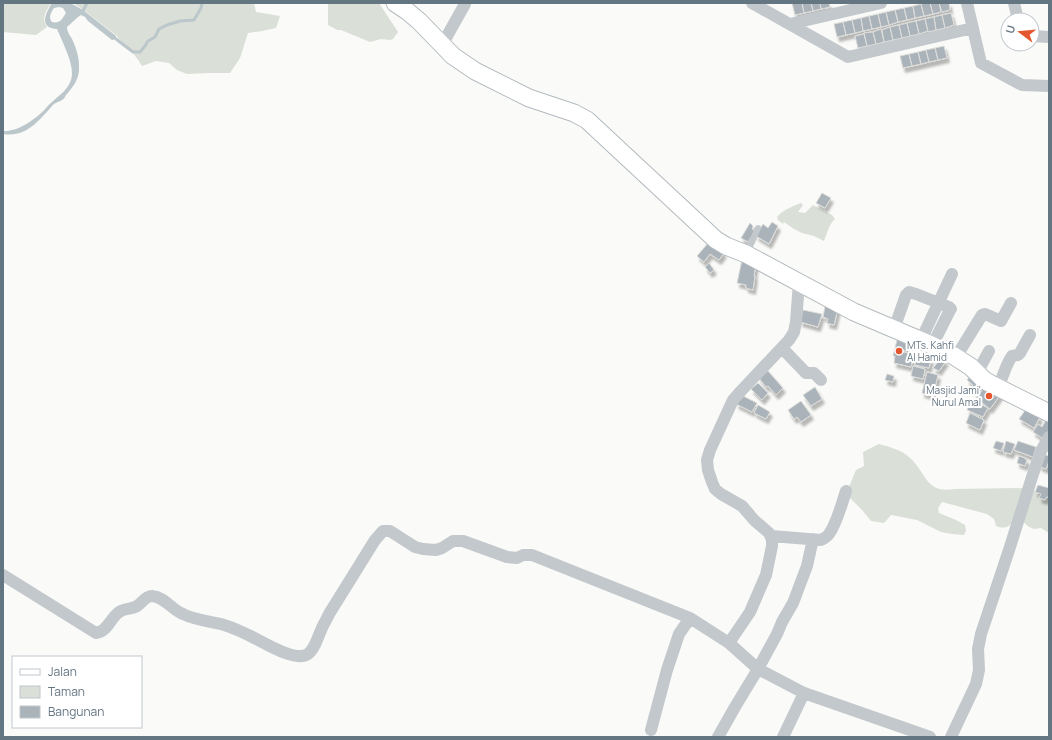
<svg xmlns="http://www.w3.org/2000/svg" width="1052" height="740" viewBox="0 0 1052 740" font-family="Manrope,sans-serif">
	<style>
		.green { fill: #dadfd7 }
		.water { fill: #bbc7cb; fill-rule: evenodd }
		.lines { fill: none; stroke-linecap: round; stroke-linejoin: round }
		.stream { stroke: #bbc7cb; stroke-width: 3 }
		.building { fill: #aab3b9; stroke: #dcdcda; filter: url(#shadow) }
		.secondary-casing { stroke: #b3babf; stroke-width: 19 }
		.lane { stroke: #c3c8cc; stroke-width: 6 }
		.street { stroke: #c3c8cc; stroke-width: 12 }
		.secondary { stroke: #fff; stroke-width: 17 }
		.poi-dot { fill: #e4572e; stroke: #fff; stroke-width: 1.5 }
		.labels { text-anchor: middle; stroke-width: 4; stroke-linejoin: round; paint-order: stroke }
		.poi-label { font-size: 10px; fill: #657683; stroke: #fff; text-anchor: start }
	</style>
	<defs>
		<filter id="shadow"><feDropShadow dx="2.5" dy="4.5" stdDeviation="1" flood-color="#0004"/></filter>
	</defs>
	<rect width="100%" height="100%" fill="#fafaf8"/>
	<path class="green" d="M3,3h48c-5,8 -10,15 -4,24l-11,8 -33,-3z
		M73,3h181l2,9 24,4 -4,12 -14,3 -14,2 -8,25 -10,15h-20l-23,1 -10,-4 -8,-7 -13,-2 -14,5c-4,-7 -9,-13 -14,-19 -3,-4 -9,-6 -11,-11l-32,-25z
		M328,3h25l10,1v-1h16l19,29 -5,7 -3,1 -9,-1 -11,3 -29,-12h-4l-9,-5z
		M801,203l2,2 -5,7 7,1 8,-8 19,10 3,4c-6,5 -8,15 -11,22l-10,-5 -12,-3 -8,-4 -10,-7 -1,2 -5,-4 -1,-3c6,-7 16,-11 24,-14z
		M879,444c11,3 23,6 31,14 17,15 15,36 45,31l71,-1 23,9v36l-8,-5 -7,1 -5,-2 -7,-6h-8c-6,7 -10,8 -18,5l-2,-7 -7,-5 -45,-12 -4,6 1,5 17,7 9,5 1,6 -2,4 -12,-1 -11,-2 -24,-12 -26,-5 -7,8 -13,-2 -9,-11 -16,-16 10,-24 8,-4 -1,-14z"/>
	<path class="water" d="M52,3l20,1 11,6 33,26v3l-4,1 -24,-19 -3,-4 -4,-2 -3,2 -11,10c0,6 4,9 6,14 3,7 6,16 6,24 1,13 -5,21 -13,30 -1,2 -2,4 -4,5 -3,2 -5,2 -8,4 -14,15 -27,34 -51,30v-3c3,0 6,0 9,-1 8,-1 23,-11 29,-17 4,-3 7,-8 11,-11 9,-8 20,-15 20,-29 0,-13 -10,-32 -15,-44 -18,-1 -12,-15 -5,-26zM59,7l4,1 3,5c-4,6 -6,11 -14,9 -4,-5 -1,-9 2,-14z"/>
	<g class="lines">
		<path class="stream" d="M82,13l5,-10
			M116,39l17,13h7l5,-6 3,-5 7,-4 4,-8 8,-4 13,-4 14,-1 7,-12 1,-5"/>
	</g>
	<path class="building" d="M792,3h10l2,10 -9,2z
		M802,3h9l2,8 -9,2z
		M811,3h9l1,6 -8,2z
		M820,3h9l1,4 -9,2z
		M925,3h5l3,11 -9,2 -3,-12z
		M930,3h9l2,9 -8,2z
		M939,3h10l1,7 -8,2z
		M921,4l3,12 -9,2 -2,-12z
		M913,6l2,12 -8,2 -3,-12z
		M904,8l3,12 -9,2 -3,-12z
		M895,10l3,12 -9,3 -3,-13z
		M886,12l3,13 -8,2 -3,-13z
		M951,13l3,12 -9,3 -3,-13z
		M878,14l3,13 -9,2 -3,-13z
		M942,15l3,13 -9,2 -2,-13z
		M869,16l3,13 -9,2 -2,-13z
		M934,17l2,13 -8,2 -3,-13z
		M861,18l2,13 -8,2 -3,-13z
		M925,19l3,12 -9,3 -3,-13z
		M852,20l3,13 -9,2 -3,-13z
		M916,21l3,13 -9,2 -3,-13z
		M843,22l3,13 -9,2 -3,-13z
		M907,23l3,13 -8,2 -3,-13z
		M899,25l3,13 -9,2 -3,-13z
		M890,27l3,13 -9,2 -2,-12z
		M881,29l3,13 -8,2 -3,-12z
		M873,32l3,12 -9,2 -3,-13z
		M864,34l3,12 -9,2 -3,-12z
		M944,46l3,12 -9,2 -3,-12z
		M935,48l3,12 -9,2 -3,-12z
		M926,50l3,12 -8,2 -3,-12z
		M918,52l3,12 -9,2 -3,-12z
		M909,54l3,12 -9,2 -3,-12z
		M822,193l9,5 -6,10 -9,-5z
		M772,222l6,4 -9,18 -13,-8 7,-12 5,4z
		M750,223l3,3 -1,3 3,2 -7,11 -7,-4z
		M709,242l15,11 -5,7 -9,-6 -6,8 -7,-6z
		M742,260l14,2 -2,14h1l-2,14 -7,-2v-3l-9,-2z
		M709,263l5,7 -4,3 -5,-6z
		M826,301l13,3 -5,21 -7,-2 1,-4 -5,-2z
		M803,310l19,4 -4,13 -18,-5z
		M898,336l12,2 -3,13 -4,-1v2l11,2 -3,13 -17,-4 1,-7h-2z
		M917,355l14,4 -2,9 -14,-3z
		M937,356l9,5 -7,10 -6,-3 5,-6 -4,-3z
		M913,366l12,3 -2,10 -12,-3z
		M768,371l15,17 -7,7 -8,-9 -2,1 -8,-10z
		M927,372l11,3 -5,21 -11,-3z
		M887,374l7,2 -1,6 -8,-2z
		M972,374l11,9 -8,9 -5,-4 3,-3 -6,-5z
		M758,383l10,10 -6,7 -11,-11z
		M988,383l13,11 -11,15 -14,-11z
		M815,387l7,12 -11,7 -8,-11z
		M741,395l16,8 -5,9 -16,-8z
		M972,400l16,8 -5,9 -16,-7z
		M801,401l10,14 -10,7 -4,-5 -3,2 -6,-9z
		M758,405l12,7 -4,7 -12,-6z
		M1026,409l14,8 -6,11 -15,-9z
		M970,413l14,7 -4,10 -14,-7z
		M1049,415v19l-4,6 -12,-8 5,-8 4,3z
		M996,441l8,2 -3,8 -8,-3z
		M1006,441l9,3 -4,10 -8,-2z
		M1018,441l18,6 -3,10 -19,-7z
		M1043,454l6,2v5l-3,8 -7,-3z
		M1019,456l6,2v1l2,1 -2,6 -8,-3z
		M1038,485l11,3v9h-2l-2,3 -6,-2 2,-4 -6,-2z"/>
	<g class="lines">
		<defs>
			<path id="secondary" d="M395,3l12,8 12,10 34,35 22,15 54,27 45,15 13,7 129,120 10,6 20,8 108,58 73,31 27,13 17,11 13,13 7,4 58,29"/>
		</defs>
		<use href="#secondary" class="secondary-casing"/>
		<path class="lane" d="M747,253l11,-25"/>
		<path class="street" d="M752,3l96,54 125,-29
			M967,3l14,60 41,22 27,1
			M1014,3l4,17
			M790,24l91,-21
			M1032,36l17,1
			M442,45l23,-41
			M894,329l12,-34 3,-3 7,2 33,13 2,2 -1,1 -18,36
			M921,340l31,-66
			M782,348l24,25h8l7,7
			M956,357l26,-42 3,-1 16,7 10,-18
			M977,373l12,-22
			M998,388c5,-11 7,-22 14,-32l6,-1 2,-2 10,-18
			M771,536l50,4c4,-2 6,-3 8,-6 8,-11 13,-31 17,-43
			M3,575l93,58c11,-1 14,-14 22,-20 5,-5 13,-3 19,-7 5,-3 8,-10 15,-10 13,1 20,14 31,18 12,6 25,7 38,10 14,4 26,10 39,17 11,5 36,21 48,13 7,-5 10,-18 14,-26 2,-5 5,-9 7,-14l46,-74 8,-9h7l25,16 8,2 13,1 6,-2 11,-7h10l44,16 10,1 6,-3h9l143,57 15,6 39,25 29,26 46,24 126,44
			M729,643l21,-31 16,-37 6,-29v-6l-3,-7 -15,-13 -5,-6 -7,-8 -21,-12 -6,-5 -3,-7 -4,-12 -1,-10 3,-10 23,-50 8,-9 48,-51 5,-8 2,-10 3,-40
			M651,730l16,-60 12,-36 11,-16
			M718,737l17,-30 23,-38 19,-35 5,-12 11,-19 14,-37 6,-27
			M783,737l21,-44
			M951,737l25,-53 3,-14 -1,-21 3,-15 28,-84 24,-76 8,-23 8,-14"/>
		<use href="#secondary" class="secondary"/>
	</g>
	<g class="poi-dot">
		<circle cx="899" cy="351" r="4"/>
		<circle cx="989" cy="396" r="4"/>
	</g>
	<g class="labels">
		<g class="poi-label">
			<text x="907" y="349">MTs. Kahfi<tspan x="907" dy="12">Al Hamid</tspan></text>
			<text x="981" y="394" text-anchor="end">Masjid Jami'<tspan x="981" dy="12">Nurul Amal</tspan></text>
		</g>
	</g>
	<rect width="1052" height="740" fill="none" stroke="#657683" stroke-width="8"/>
	<rect x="12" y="656" width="130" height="72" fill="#ffffff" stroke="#c1c8cd"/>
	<rect x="20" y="669" width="20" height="6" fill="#ffffff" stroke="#c1c8cd"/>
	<text x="48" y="676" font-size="12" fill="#657683">Jalan</text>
	<rect x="20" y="686" width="20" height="12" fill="#dadfd7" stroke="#c1c8cd"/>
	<text x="48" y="696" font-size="12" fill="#657683">Taman</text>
	<rect x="20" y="706" width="20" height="12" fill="#aab3b9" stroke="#c1c8cd"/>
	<text x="48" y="716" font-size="12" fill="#657683">Bangunan</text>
	<g transform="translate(1020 32) rotate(286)"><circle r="19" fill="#ffffff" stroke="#c1c8cd"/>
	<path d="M0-3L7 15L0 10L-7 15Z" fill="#e4572e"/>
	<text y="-6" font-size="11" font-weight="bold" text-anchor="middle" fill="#657683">U</text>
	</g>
</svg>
